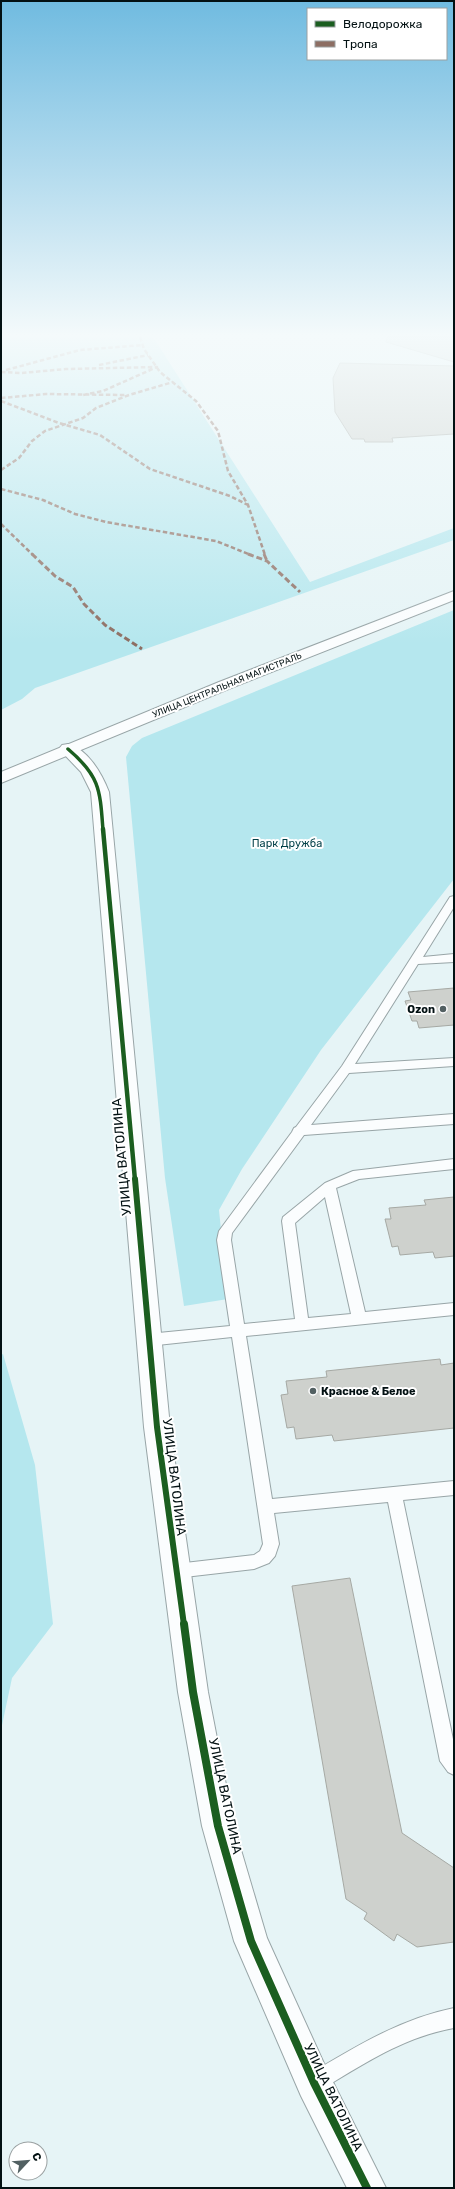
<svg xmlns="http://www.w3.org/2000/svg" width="455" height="2189" viewBox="0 0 455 2189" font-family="Rubik,sans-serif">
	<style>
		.green { fill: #b5e7ee }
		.building { fill: #ced1cd; stroke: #a6a9a4 }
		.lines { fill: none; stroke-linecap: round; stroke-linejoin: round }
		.service-casing { stroke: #98a5a7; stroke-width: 2 }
		.tertiary-casing { stroke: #98a5a7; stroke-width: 2 }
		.secondary-casing { stroke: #98a5a7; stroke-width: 2 }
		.service { fill: #fbfdfe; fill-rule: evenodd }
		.tertiary { fill: #fbfdfe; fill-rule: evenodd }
		.secondary { fill: #fbfdfe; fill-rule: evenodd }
		.quiet-far1 { stroke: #8d6e63; stroke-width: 2.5; stroke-dasharray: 4.5 2.5; stroke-linecap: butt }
		.quiet { stroke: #8d6e63; stroke-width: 3; stroke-dasharray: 6 3; stroke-linecap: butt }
		.cycleway-far3-casing { stroke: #fff; stroke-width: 5.5 }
		.cycleway-far2-casing { stroke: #fff; stroke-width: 7 }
		.cycleway-far1-casing { stroke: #fff; stroke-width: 8 }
		.cycleway-casing { stroke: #fff; stroke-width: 10 }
		.cycleway-far3 { stroke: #1b5e20; stroke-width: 3.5 }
		.cycleway-far2 { stroke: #1b5e20; stroke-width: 4.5 }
		.cycleway-far1 { stroke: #1b5e20; stroke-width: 6 }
		.cycleway { stroke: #1b5e20; stroke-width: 8 }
		.poi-dot { fill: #526062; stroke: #fff; stroke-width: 1.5 }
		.labels { text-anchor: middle; stroke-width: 4; stroke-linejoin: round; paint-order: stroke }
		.far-street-label { font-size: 9px; fill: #031113; stroke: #fff }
		.park-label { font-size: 11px; fill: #003f47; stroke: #fff }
		.poi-label { font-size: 11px; font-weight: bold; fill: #031113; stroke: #fff; text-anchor: end }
		.near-street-label { font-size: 13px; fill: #031113; stroke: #fff }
	</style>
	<rect width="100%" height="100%" fill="#e6f4f6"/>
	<path class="green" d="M1,337h152l157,245 144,-54v12l-419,148 -13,11 -21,11z
		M454,610v269l-133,171 -79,119 -23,41 9,89 -44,7 -19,-128 -39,-421 6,-11 10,-8z
		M3,1354l32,111 18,159 -41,54 -11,52v-375z"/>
	<path class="building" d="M387,337h67v25l-68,-20z
		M340,363l114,3v68l-62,4 1,4h-28l-1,-3h-12l-17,-27 -2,-34z
		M454,988v37l-35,3 -2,-7h-5l-7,-20 6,-1 -3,-8z
		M454,1197v59l-19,2 -2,-6 -33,3 -2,-9 -6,1 -7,-28h6l-2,-11 37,-3 -2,-5z
		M440,1359l1,6 13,-2v65l-120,13 -2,-6 -36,4 -2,-12 -7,1 -6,-33 7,-1 -2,-13 41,-4 -1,-6z
		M350,1578l52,255 52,35v74l-37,5 -20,-13 -3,7 -30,-22 3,-6 -21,-14 -54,-313z"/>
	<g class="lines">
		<defs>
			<path id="service" d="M454,896v11l-31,50 31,-3v8l-36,2 -63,100 99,-6v8l-105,7 -38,52 143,-11v10l-150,11 -72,98 -1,7 13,84 51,-5 -13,-98 1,-4 42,-34 28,-12 101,-12v10l-95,10 -23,9 29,124 89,-9v12l-208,21 26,163 182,-18v14l-51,5 51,244v31l-6,-3 -8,-11 -52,-259 -114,11 5,31 -4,12 -6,7 -15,6 -78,9 -6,-2 -2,-5 2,-5 6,-2 78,-9 6,-4 3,-7 -31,-207 -84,9 -5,-2 -2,-4 2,-4 5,-2 82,-8 -13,-86 2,-9 73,-99 2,-4 2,-1 46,-61 108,-169zM325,1197l26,117 -43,4 -13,-95z
				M454,2008v20c-50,9 -89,35 -132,61l-7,3 -7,-3 -3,-7 3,-7c47,-28 92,-56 146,-67z"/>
			<path id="tertiary" d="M68,744c20,5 34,30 41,48l61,635 38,265 26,134 33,112 60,132 59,118h-39l-46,-92 -67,-155 -32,-115 -24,-134 -34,-265 -53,-635 -10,-20 -22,-23 3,-4z"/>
			<path id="secondary" d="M454,591v9l-223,88 -230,95v-11l218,-90z"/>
		</defs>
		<use href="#service" class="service-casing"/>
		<use href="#tertiary" class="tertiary-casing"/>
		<use href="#secondary" class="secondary-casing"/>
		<use href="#service" class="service"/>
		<use href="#tertiary" class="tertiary"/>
		<use href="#secondary" class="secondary"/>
		<path class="quiet-far1" d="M140,337l4,12 16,23 36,29 22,30 10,40 20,34 17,50
			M99,365l49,-10
			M6,370l74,-20 63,-5
			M1,372l20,1 45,-4 91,-2 -54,24 -20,4
			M1,398l45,-4 79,1
			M1,401l58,22 41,12 50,34 80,27 18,9
			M1,470l18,-12 13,-17 13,-10 38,-13 13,-10 33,-13 44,-13
			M1,489l42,11 32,14 31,8 110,19 35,14
			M1,524l32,31"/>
		<path class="quiet" d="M32,554l23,22 18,11 11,17 21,21 37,24
			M248,554l19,7 33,31
			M264,554l3,7"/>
		<defs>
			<path id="cycleway-far3" d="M68,749c32,27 32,41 35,81"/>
			<path id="cycleway-far2" d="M103,829l32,351"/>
			<path id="cycleway-far1" d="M135,1179l22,248 27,198"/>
			<path id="cycleway" d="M184,1624l9,68 25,134 33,115 63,142 53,105"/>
		</defs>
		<use href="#cycleway-far3" class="cycleway-far3-casing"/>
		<use href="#cycleway-far2" class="cycleway-far2-casing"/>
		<use href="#cycleway-far1" class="cycleway-far1-casing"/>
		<use href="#cycleway" class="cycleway-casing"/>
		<use href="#cycleway-far3" class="cycleway-far3"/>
		<use href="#cycleway-far2" class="cycleway-far2"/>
		<use href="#cycleway-far1" class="cycleway-far1"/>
		<use href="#cycleway" class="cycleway"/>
	</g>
	<linearGradient id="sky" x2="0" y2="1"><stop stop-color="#70bbe0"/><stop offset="0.52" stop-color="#f4fafb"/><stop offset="1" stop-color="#f4fafb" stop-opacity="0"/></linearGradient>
	<rect width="455" height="644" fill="url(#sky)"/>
	<g class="poi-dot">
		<circle cx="443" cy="1009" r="4"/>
		<circle cx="313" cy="1391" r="4"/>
	</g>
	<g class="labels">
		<g class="far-street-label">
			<text transform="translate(227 685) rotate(-22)" y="3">УЛИЦА ЦЕНТРАЛЬНАЯ МАГИСТРАЛЬ</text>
		</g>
		<g class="park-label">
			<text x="287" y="847">Парк Дружба</text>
		</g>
		<g class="poi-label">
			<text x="435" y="1013">Ozon</text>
			<text x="321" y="1395" text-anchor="start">Красное &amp; Белое</text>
		</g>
		<g class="near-street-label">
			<text transform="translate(121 1157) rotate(-95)" y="5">УЛИЦА ВАТОЛИНА</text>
			<text transform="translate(175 1477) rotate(83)" y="5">УЛИЦА ВАТОЛИНА</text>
			<text transform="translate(226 1796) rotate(78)" y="5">УЛИЦА ВАТОЛИНА</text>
			<text transform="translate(334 2097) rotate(64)" y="5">УЛИЦА ВАТОЛИНА</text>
		</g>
	</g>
	<rect width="455" height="2189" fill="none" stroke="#031113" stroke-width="4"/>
	<rect x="307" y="8" width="140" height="52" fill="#ffffff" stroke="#9aa0a1"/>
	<rect x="315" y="21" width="20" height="6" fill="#1b5e20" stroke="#9aa0a1"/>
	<text x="343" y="28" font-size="12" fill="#031113">Велодорожка</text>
	<rect x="315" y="41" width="20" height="6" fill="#8d6e63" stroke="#9aa0a1"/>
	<text x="343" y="48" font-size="12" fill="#031113">Тропа</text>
	<g transform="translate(28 2161) rotate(64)"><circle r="19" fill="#ffffff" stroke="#9aa0a1"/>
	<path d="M0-3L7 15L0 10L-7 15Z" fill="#526062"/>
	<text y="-6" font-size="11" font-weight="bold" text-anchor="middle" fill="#031113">С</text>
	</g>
</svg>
